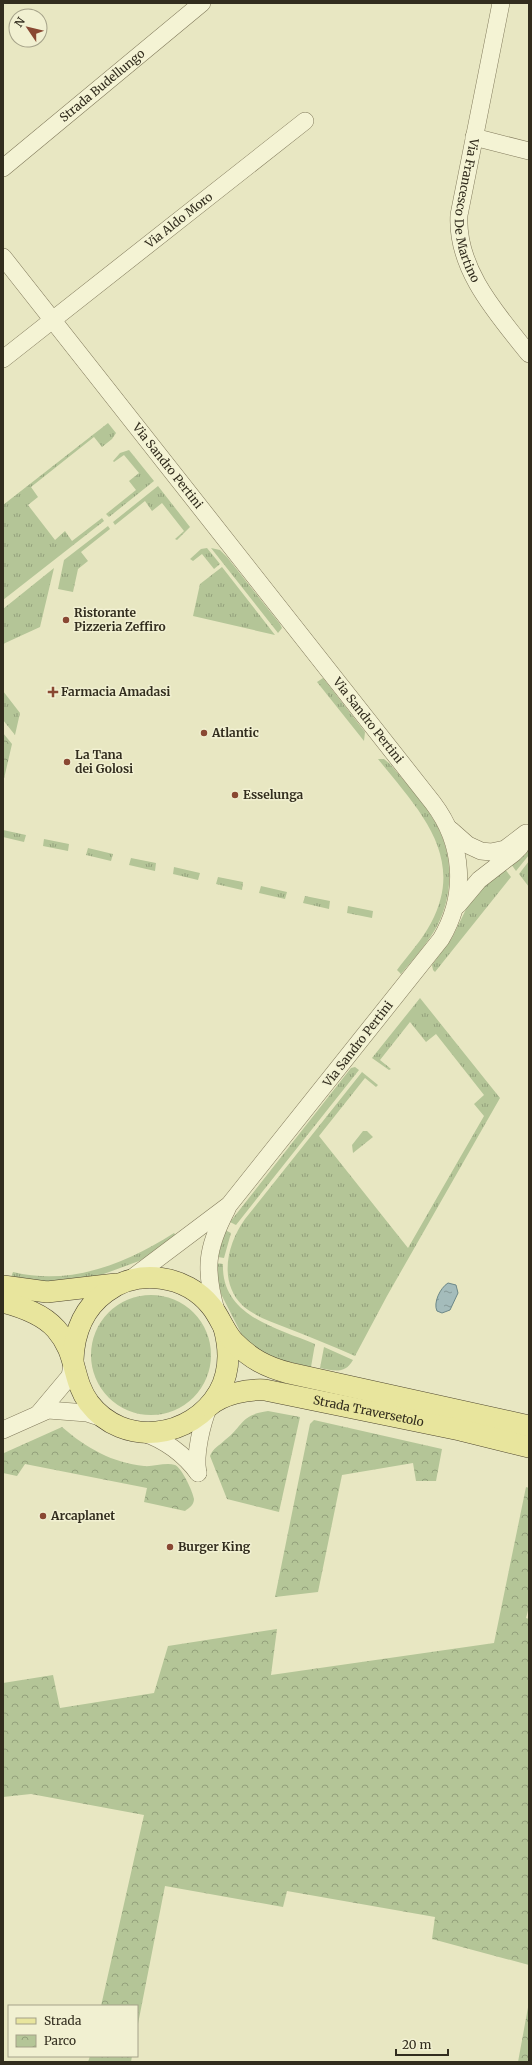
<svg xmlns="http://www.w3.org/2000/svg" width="532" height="2065" viewBox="0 0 532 2065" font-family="Merriweather,serif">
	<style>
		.grass { fill: url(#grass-tufts) }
		.park { fill: url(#park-crowns) }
		.water { fill: url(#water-ripples); stroke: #6c8888 }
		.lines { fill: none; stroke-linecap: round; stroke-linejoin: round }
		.minor-casing { stroke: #80795b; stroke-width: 18 }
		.major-casing { stroke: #4e462f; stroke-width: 22 }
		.minor { stroke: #f4f3d4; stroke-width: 17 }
		.major { stroke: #e8e59d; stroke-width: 21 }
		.poi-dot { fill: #894832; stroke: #f1f0d1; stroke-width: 1.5 }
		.labels { text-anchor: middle; stroke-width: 3; stroke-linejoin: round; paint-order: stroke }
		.street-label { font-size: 12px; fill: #322d1e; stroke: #f1f0d1 }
		.poi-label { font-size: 12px; font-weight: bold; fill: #322d1e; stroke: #f1f0d1; text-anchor: start }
	</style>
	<defs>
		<pattern id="grass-tufts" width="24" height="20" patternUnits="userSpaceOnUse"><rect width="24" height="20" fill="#b4c597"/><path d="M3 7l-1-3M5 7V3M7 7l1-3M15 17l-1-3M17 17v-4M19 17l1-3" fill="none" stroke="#93a07b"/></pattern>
		<pattern id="park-crowns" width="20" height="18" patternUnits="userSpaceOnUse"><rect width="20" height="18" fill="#b4c597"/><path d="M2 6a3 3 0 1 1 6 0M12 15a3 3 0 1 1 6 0" fill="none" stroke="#93a07b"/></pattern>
		<pattern id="water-ripples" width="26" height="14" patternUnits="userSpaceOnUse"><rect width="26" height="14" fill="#a4bcbb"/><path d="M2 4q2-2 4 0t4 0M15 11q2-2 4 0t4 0" fill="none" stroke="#869997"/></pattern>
	</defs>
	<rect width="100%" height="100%" fill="#e8e7c2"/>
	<path class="grass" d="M108,423l8,10 -4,6 -10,8 -8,-10 -63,50 7,10 -10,8 27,35 10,-9 7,10 30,-23 2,3 -101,79v-95z
		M129,450l25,31 -45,36 -3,-3 30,-24 -7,-9 10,-8 -15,-18 -10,7 -1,-1 7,-8z
		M158,486l32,41 -13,13 -2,-1 9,-8 -22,-28 -10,8 -7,-10 -30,24 -2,-3z
		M108,526l2,3 -29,23 7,9 -10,8 -5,23 -15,-3 6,-29z
		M207,548l13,16 -6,5 -12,-15 -9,7 -3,-2 11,-10z
		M211,548l9,2 7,7 53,67 2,4 -4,5z
		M222,567l53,68 -82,-19 7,-32z
		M54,568l-14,59 -37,17v-35z
		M323,678l42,54 -1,9 -47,-59z
		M3,691l17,22 -5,22 -12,-15z
		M378,759h6l6,5c15,18 33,37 45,58 20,34 19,77 -2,111 -9,14 -21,28 -32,41l-4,-4c11,-15 25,-30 34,-47 36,-67 -14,-115 -53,-164z
		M3,830l23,5 -2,7 -21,-5z
		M44,839l25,5 -1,7 -25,-5z
		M529,843v12l-13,16 -5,-7z
		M88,848l25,6 -2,7 -25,-6z
		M131,858l25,5 -1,8 -26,-6z
		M529,861v26l-10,-13z
		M174,867l26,6 -2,7 -25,-6z
		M505,869l6,8 -76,95 -2,-2 -1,-5 20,-27 20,-41z
		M218,877l25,5 -1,8 -26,-6z
		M261,886l26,6 -2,7 -26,-6z
		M305,896l25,5 -1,8 -26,-6z
		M348,906l25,5 -1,7 -25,-5z
		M420,998l80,100 -113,198 -32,60c-22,-10 -45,-19 -68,-28 -15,-6 -31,-11 -44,-22 -25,-24 -16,-62 2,-87l117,-147 16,13 -2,2 -11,-9 -46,58 89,112 76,-132 -10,-12 10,-9 -48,-61 -10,8 -16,-20 -30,38 11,9 -2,1 -17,-12z
		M355,1067l4,3 -123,155 -6,-3 121,-154z
		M363,1131h4l6,6 -20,16 -1,-8z
		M225,1230l6,3 -7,25 -6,-1z
		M174,1233l4,5 -39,23 -46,17 -32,7 -50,-8 2,-5c58,14 112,-8 161,-39z
		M216,1263l7,1c-2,52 54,64 92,80l-4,23 -43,-10 -25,-20 -22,-43 -3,-13z
		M91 1355a60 60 0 1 1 120 0a60 60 0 1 1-120 0Z
		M324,1347l29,13c-8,14 -18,11 -33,8z"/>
	<path class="park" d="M3,733l9,11 -9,39z
		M268,1411l32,6 -21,95 -52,-13 -17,-43c3,-8 9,-10 15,-16 19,-15 15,-25 43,-29z
		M314,1420l128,29 -6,32h-20l-3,-18 -71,12 -24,117 -43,5 35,-173z
		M62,1427c24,21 51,36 82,39 9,1 22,-4 31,-1 7,3 18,27 19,34 0,6 -5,9 -9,12l-41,-9 3,-14 -122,-24 -8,12 -14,-3 1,-20z
		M526,1487l3,1v119l-3,11 3,1v346l-97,-26 3,-22 -148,-26 -4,16 -118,-21 -28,143v-23h-36l43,-191 -113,-21 -28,3v-114l50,-8 7,33 94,-15 14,-47 109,-17 -6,46 223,-32z
		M529,2002v60h-11z
		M90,2056h42l-1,6h-43z"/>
	<path class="water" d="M448,1283l8,2 2,8 -8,17 -8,3 -5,-2c-4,-8 3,-23 11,-28z"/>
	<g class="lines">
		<defs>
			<g id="minor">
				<path id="s1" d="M501,3l-42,212c-3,54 38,99 70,139"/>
				<path d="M474,137l55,14"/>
				<path id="s2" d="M3,168l199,-165"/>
				<path id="s3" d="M3,257l430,546c31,41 34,92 8,136l-212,266 -101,76"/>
				<path id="s4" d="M3,359l302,-238"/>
				<path d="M451,830l17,15 13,6 10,1 14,-3 21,-16 -6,14 -6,6 -35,27 -21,25"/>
				<path d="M217,1314c-13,-44 -11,-65 10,-105"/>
				<path d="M39,1413l31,-37 3,-16"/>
				<path d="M3,1430l45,-20 39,3 18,6"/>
				<path d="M143,1433c21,6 42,22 55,40"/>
				<path d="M198,1473c-4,-18 4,-50 11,-67"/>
			</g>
			<g id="major">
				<path d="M3,1286l44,6 69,-8"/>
				<path d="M3,1302c19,5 40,12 53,27 22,25 15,49 33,74 34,45 103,36 130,-11 11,-20 11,-42 5,-64"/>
				<path d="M73,1360c1,-28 11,-52 33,-68 32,-24 80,-17 105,14 9,11 13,25 23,36 17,17 32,25 55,31l240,53"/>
				<path id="s5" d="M209,1406c14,-12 38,-17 56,-16l195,40 69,17"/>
			</g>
		</defs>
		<use href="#minor" class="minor-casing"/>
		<use href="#major" class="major-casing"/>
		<use href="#minor" class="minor"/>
		<use href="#major" class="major"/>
	</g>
	<g class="poi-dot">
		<circle cx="66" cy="620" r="4"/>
		<path d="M51 686h4v4h4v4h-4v4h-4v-4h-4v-4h4z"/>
		<circle cx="204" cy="733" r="4"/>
		<circle cx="67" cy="762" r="4"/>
		<circle cx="235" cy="795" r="4"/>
		<circle cx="43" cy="1516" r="4"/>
		<circle cx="170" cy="1547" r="4"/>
	</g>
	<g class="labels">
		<g class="street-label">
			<text dy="4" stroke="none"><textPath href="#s2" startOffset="129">Strada Budellungo</textPath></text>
			<text dy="4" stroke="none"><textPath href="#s1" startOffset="212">Via Francesco De Martino</textPath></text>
			<text dy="4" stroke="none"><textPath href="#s4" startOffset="224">Via Aldo Moro</textPath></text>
			<text dy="4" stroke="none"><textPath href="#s3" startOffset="266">Via Sandro Pertini</textPath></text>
			<text dy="4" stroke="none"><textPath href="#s3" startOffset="590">Via Sandro Pertini</textPath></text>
			<text transform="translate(358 1044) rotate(-52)" y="4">Via Sandro Pertini</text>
			<text dy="4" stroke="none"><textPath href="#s5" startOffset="165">Strada Traversetolo</textPath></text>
		</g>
		<g class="poi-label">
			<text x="74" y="617">Ristorante<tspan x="74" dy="14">Pizzeria Zeffiro</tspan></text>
			<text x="61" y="696">Farmacia Amadasi</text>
			<text x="212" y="737">Atlantic</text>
			<text x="75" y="759">La Tana<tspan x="75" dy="14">dei Golosi</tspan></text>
			<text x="243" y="799">Esselunga</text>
			<text x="51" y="1520">Arcaplanet</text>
			<text x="178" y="1551">Burger King</text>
		</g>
	</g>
	<rect width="532" height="2065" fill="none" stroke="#322d1e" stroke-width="8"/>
	<rect x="8" y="2005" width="130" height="52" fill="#f1f0d1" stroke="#a5a289"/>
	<rect x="16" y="2018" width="20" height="6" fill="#e8e59d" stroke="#a5a289"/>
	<text x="44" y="2025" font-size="12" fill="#322d1e">Strada</text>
	<rect x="16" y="2035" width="20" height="12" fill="url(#park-crowns)" stroke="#a5a289"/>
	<text x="44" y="2045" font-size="12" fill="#322d1e">Parco</text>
	<g transform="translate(28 28) rotate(305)"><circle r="19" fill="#f1f0d1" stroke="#a5a289"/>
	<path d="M0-3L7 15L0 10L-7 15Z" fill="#894832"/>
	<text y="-6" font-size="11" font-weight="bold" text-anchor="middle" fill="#322d1e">N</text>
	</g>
	<path d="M396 2049v6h52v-6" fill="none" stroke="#322d1e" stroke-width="2"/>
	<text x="402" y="2049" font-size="12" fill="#322d1e" stroke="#f1f0d1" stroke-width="3" paint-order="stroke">20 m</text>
</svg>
